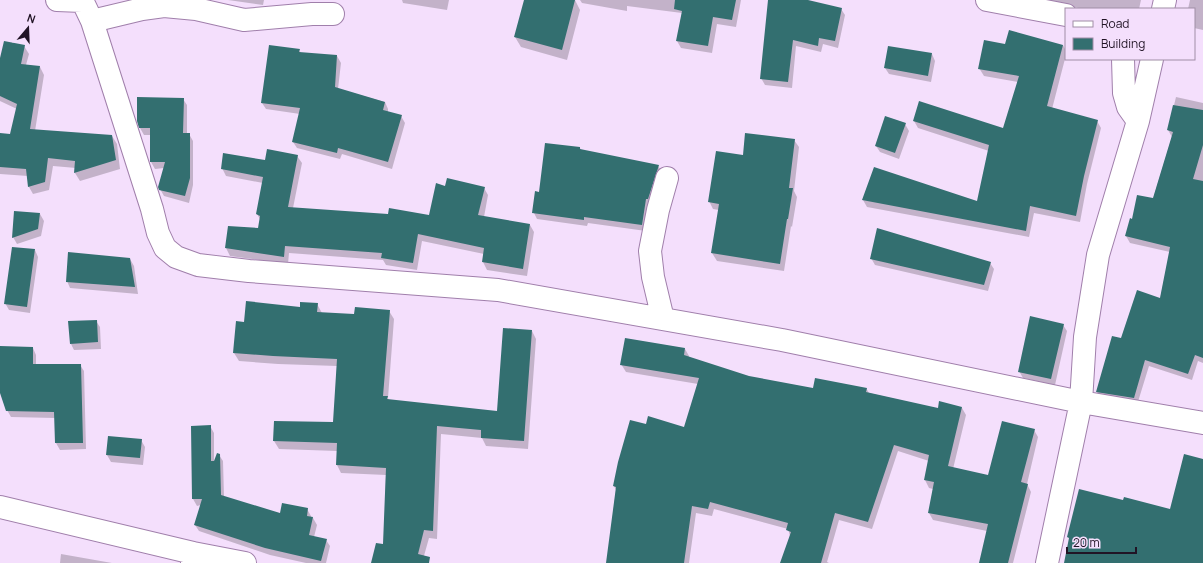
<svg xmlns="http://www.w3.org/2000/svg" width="1203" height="563" viewBox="0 0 1203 563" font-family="Manrope,sans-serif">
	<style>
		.shadow { fill: #0003 }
		.building { fill: #336f70 }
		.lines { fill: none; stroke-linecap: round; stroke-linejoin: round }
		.minor-casing { stroke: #a07fab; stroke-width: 24 }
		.minor { stroke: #fff; stroke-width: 22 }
	</style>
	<rect width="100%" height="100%" fill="#f4dffc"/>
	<path class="shadow" d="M228,0h36l-1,5z
		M402,0h47l-2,10 -44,-7z
		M525,0h50l5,10 -13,50 -46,-13 -6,-10z
		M580,0h161l-5,27 -19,-3 -5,29 -31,-5 -4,-7 5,-28 -55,-7v5l-45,-8z
		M769,0h34l38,9 4,6 -7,33 -15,-4 -2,8 -25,-6 -4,42 -27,-3 -4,-7z
		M1034,0h107l-2,9h-55z
		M1190,0h13v30l-9,-2v-19h-6z
		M1006,45h57l3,6v4l-14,54 45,12 4,7 -14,56 -7,38 -46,-9 -5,24 -162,-30 -4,-7 115,2 11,-51 -71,-23 -4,-7 90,8 14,-47 -34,-6 -5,-8z
		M24,46l5,8 -3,11 14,2 4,8 -9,56 77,5 5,8 3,25 -40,12 -5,-8 1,-5 -23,-2 -4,24 -16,4 -4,-7 -1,-11 -28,-2v-40l11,1 6,-26 -17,-8v-40z
		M299,50l2,3 36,3 4,7 -3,26 47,13 3,7v3l13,4 4,7 -13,46 -50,-15 -2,5 -43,-11 -4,-6 7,-28 -34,-5 -4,-6z
		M932,54l3,7 -4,21 -42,-8 -4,-6z
		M1176,97l27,6v260l-5,-2 -6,19 -43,-14 -12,39 -36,-7 -4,-6 25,-53 38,-40 10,-47 -40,-9 -4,-7 7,-16 20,-21 19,-62 -4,-7z
		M183,99l4,6v29h2l4,7v44l-4,18 -25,-7 -4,-7 4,-21 -9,1 -4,-7v-27h-7l-4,-7z
		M905,124l4,7 -10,28 -19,-7 -4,-6z
		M794,140l5,7 -5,44 3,6 -5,30 -1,-1 -7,45 -67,-10 -5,-8 7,-43 -6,-1 -4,-8 34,-45z
		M580,148l1,2 77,16 4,6 -16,59 -58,-8 -1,3 -50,-7 -3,-6 6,-20z
		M297,156l5,7 -9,45 96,7 41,1 16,-29 38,1 4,7 -4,22 46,8 4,7 -7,44 -40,-6 -4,-8 1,-8 -62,-13 -5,29 -31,-5 -3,-5 -94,-7 -1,11 -58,-8 -4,-8 33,-19 2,-8 -4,-7 6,-31 -37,-7 -4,-8z
		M40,214l4,7 -3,15 -24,8 -4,-7z
		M35,250l3,7 -8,56 -21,-3 -4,-7z
		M871,258l119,5 4,6 -6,22 -113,-26z
		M130,259l4,7 4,28 -68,-6 -3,-7z
		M317,304l5,9 33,2 34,-4 5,8 -6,79 1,3 109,11 34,-81 4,8 -8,110 -42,-3 -4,-8 -41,-4 -4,105 -8,-1 -7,25h-49l11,-17 2,-71 -45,-2 -4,-8v-14l-58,-2 -5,-8 60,-18 3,-57 -59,-2 -39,-3 -5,-8 11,-30z
		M96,321l4,6 1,22 -27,1 -3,-6z
		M1063,325l4,6 -12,54 -32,-7 -4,-7z
		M33,348l3,7v10h44l4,6 2,78 -26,1 -4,-7 -1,-25 -44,-1 -4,-7 -7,-21v-19z
		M685,349l4,7v2l60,19 65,12 52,-1 3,5 69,16 24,-1 4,7 -13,54 35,7 46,-46 4,7 -11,47 4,8 -18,71h-33l7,-32 -54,-11 -4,-7 4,-24 -4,-1 -4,-8 4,-19 -31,-10 -26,78 -33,-9 -12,42 2,1h-48l9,-27 -2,-7 -74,-20 -2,7 -16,-3 -7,50h-82l9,-73 -2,-4 33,-61 38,3 13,-44 -72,-12 -5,-8z
		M210,426l4,7v30l5,-8 4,6 1,36 57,17 26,-5 4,7v2h2l4,7 -3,12 12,3 4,6 -4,17h-20l-36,-8 -71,-24 -4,-6 6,-20 -4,1 -4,-7z
		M109,437l32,3 4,7 -2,18 -32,-3 -4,-7z
		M61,554l51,9h-52z"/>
	<path class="building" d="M524,0h51l-13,50 -48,-13z
		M675,0h61l-4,20 -19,-3 -5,29 -32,-5 6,-30 -8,-2z
		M768,0h40l34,8 -7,33 -16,-3 -1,8 -25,-6 -5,42 -28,-3z
		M1009,30l54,15 -16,61 51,14 -14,56 -8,40 -46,-10 -4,25 -164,-31 12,-33 103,34 12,-56 -76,-24 6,-20 84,27 16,-52 -41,-7 6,-29 21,4z
		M4,41l21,4 -4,19 19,2 -10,63 82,6 4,25 -42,13 1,-12 -27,-3 -3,24 -17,5 -2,-18 -26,-2v-34l10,1 7,-30 -17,-8v-38z
		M269,45l31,4 -1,3 38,3 -2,32 50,15 -2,8 19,5 -14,47 -50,-14 -1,5 -45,-11 8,-34 -39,-5z
		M888,46l44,7 -4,23 -44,-8z
		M137,97l47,1 -1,35h7v45l-5,18 -26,-6 -1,-3 7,-25h-15v-34h-11l-2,-7z
		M1173,105l30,5v35l-10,34 10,2v177l-8,-3 -7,19 -43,-14 -11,38 -38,-6 16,-56 9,2 16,-48 23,8 10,-51 -45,-11 5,-18 2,1 5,-24 16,3 20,-66 -6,-2z
		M885,116l21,7 -11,30 -20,-7z
		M745,133l50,6 -6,49h4l-5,31h-1l-7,45 -69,-11 8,-49 -11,-2 8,-51 27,4z
		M545,143l35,4v2l79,16 -11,34h-2l-4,26 -58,-8v3l-52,-7 3,-22 4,1z
		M267,149l31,6 -10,52 100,7 1,-6 40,7 7,-32 9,3 2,-8 38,9 -7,28 52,9 -7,45 -41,-7 2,-14 -66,-14 -5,29 -32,-5 1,-5 -97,-7 -1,11 -59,-9 3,-22 30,2 2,-12 -4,-2 7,-37 -42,-8 2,-16 42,7z
		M14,211l26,2 -2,16 -26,9z
		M877,228l114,34 -7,23 -114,-26z
		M12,247l23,2 -8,58 -23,-3z
		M68,252l62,6 5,29 -69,-5z
		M246,301l54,6v-5l18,1 -1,9 37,2 1,-7 35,3 -7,86h5l-1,3 110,12 6,-83 29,2 -8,111 -43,-3v-8l-44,-4 -4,105 -9,-1 -6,24 12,3 -1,6h-58l5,-20 7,1 3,-76 -50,-3 1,-22 -64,-2 1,-20 59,1 4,-63 -64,-3 -40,-3 3,-32 8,1z
		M1030,316l34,8 -13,55 -33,-7z
		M97,320l1,22 -28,2 -2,-23z
		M625,338l60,10 -1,7 65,21 64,12 2,-10 52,10 -1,4 72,16 1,-7 23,6 -14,59 40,9 14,-54 33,8 -14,53 7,2 -20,79h-29l9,-39 -60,-11 6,-31 -10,-2 5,-25 -35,-10 -26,77 -33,-9 -14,50h-41l11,-31 -5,-2 2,-7 -78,-21 -2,7 -16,-3 -8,57h-78l10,-76 -3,-1 5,-24 12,-42 16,4 2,-8 36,11 15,-49 -79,-13z
		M0,346l33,1v17h48l2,79h-28l-1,-31 -48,-1 -6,-18z
		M211,425v36h3l3,-8 3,1 1,41 59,18 2,-10 26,5 -1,8 6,1 -4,18 18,4 -6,22 -56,-13 -71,-23 8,-26h-10l-1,-73z
		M108,436l34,3 -2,19 -34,-3z
		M1184,454l19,5v104h-139l5,-25 -2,-1 12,-48 44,11 1,-3 46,12z"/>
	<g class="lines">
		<defs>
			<path id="minor" d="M57,0l25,1
				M82,0l10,21 60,188 6,24 7,15 11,9 22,8 51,6 249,19 284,50 299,62 122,21
				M987,0l79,15
				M1163,9l2,-9
				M92,21l50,-12 22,-3 32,3 48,11 68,-6h21
				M1123,59l1,34 4,14 10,14
				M663,319l-10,-42 -3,-26 8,-41 9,-32
				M0,507l193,46 -1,10
				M193,553l52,10
				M1047,563l34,-161 4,-65 13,-82 40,-134 14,-62"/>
		</defs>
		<use href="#minor" class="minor-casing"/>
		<use href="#minor" class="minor"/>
	</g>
	<rect x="1065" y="8" width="130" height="52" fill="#f4dffc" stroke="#a08ea6"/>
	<rect x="1073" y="21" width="20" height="6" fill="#ffffff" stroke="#a08ea6"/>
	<text x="1101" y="28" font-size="12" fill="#211425">Road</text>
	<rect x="1073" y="38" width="20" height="12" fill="#336f70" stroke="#a08ea6"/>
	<text x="1101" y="48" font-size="12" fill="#211425">Building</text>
	<g transform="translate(28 28) rotate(19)" stroke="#f4dffc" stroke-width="3" paint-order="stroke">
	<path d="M0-3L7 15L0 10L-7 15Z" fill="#211425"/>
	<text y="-6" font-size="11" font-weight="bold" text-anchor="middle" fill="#211425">N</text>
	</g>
	<path d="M1067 547v6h69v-6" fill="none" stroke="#211425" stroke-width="2"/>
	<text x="1073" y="547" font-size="12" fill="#211425" stroke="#f4dffc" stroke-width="3" paint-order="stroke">20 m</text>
</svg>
